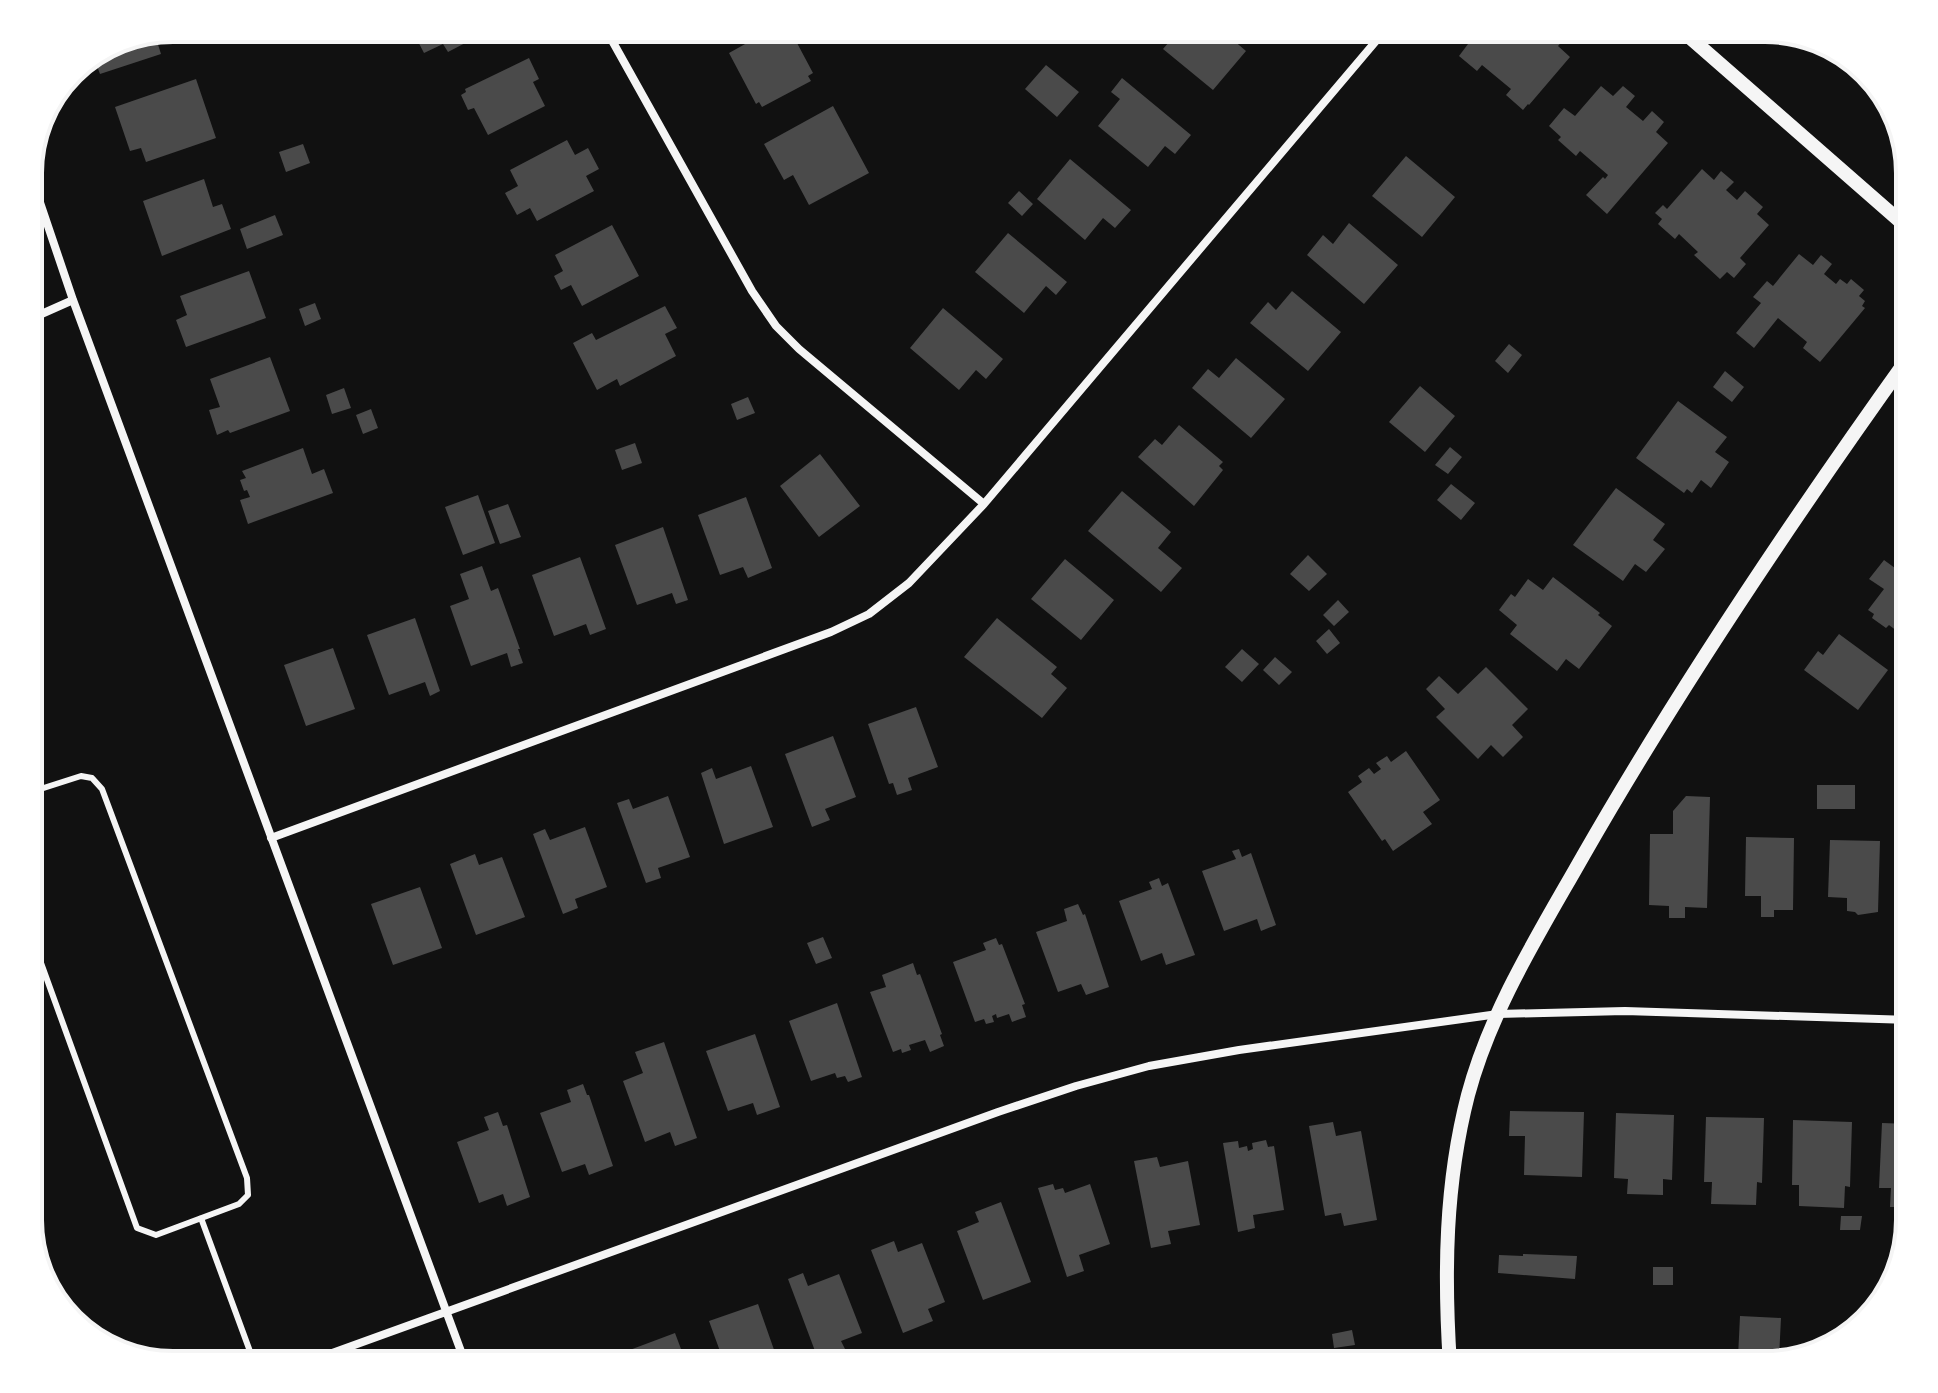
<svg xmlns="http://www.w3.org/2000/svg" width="1938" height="1393" viewBox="0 0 1938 1393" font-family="'DejaVu Sans',sans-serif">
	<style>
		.building { fill: #4a4a4a }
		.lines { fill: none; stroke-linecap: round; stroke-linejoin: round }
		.path { stroke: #f5f5f5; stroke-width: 5 }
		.service { stroke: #f5f5f5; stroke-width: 6 }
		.minor { stroke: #f5f5f5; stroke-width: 8 }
		.tertiary { stroke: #f5f5f5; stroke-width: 14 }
		.rim { fill: none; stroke: #f5f5f5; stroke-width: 4 }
	</style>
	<rect width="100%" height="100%" fill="#111"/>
	<path class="building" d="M411,28h83l-46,24 -5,-8 -19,9z
		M774,28h15l24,45 -5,3 3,5 -49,26 -3,-5 -3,2 -27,-51z
		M1181,28h38l27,23 -33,39 -50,-41z
		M1480,28h57l7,6 5,-6h7l10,9 -8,9 12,11 -41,48 -1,-1 -5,6 -17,-15 5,-6 -29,-24 -5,6 -18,-15z
		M155,35l6,19 -61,20 -6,-16z
		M529,58l10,21 -6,3 12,24 -57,29 -14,-27 -6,2 -7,-15 5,-3 -1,-3z
		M1046,65l33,27 -22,25 -32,-28z
		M1122,78l69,57 -16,19 -10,-8 -17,21 -50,-41 22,-27 -9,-7z
		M196,79l20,59 -70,24 -5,-14 -11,3 -15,-44z
		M1601,86l12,10 10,-10 12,10 -9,11 17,14 9,-10 12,11 -8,10 12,11 -61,71 -21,-19 17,-18 2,2 3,-4 -28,-24 -4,5 -18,-16 3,-3 -12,-11 15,-18 11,8z
		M833,106l36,67 -60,32 -16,-30 -9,5 -20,-36z
		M567,140l8,15 13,-7 11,21 -13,7 8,15 -57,30 -7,-13 -13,7 -12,-22 13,-7 -8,-16z
		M303,144l7,19 -24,9 -7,-20z
		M1406,156l49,41 -33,40 -50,-41z
		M1070,159l61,51 -16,18 -12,-10 -18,22 -48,-41z
		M1702,169l12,11 7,-9 13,11 -8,8 11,10 8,-9 18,16 -6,7 12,11 -29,33 6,6 -12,14 -7,-6 -7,7 -26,-24 4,-3 -19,-18 -4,5 -17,-15 4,-5 -7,-6 8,-8 4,4z
		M204,179l9,28 9,-3 9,25 -69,27 -19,-55z
		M1019,191l14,13 -11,12 -14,-13z
		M275,215l8,20 -36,14 -7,-20z
		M1349,223l49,42 -34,39 -57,-49 16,-20 10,9z
		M612,225l27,51 -57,30 -11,-21 -10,5 -7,-14 9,-5 -8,-16z
		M1008,233l59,49 -11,13 -10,-9 -22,27 -49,-41z
		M1799,254l14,11 8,-10 11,9 -8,10 12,10 4,-5 7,5 4,-5 13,11 -5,6 6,5 -3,5 3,2 -45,54 -17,-14 4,-6 -29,-24 -24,30 -18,-15 25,-30 -8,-6 14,-16 6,5z
		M249,271l17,47 -80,29 -10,-27 11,-5 -7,-19z
		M1292,291l49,41 -33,39 -58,-48 18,-21 8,8z
		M315,303l6,16 -16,7 -6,-17z
		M665,306l12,22 -12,6 11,22 -56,30 -3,-7 -20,11 -24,-47 19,-10 4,7z
		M943,308l60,51 -17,20 -10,-9 -17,20 -49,-42z
		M1509,344l13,11 -14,18 -13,-12z
		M270,357l20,54 -60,22 -2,-3 -11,5 -8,-25 11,-3 -10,-28z
		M1236,358l49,41 -34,39 -59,-50 16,-19 11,9z
		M1725,371l19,16 -12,15 -19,-15z
		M1420,386l35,30 -30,36 -36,-30z
		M344,388l7,20 -19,6 -6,-19z
		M748,397l7,16 -18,7 -6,-16z
		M1678,401l49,36 -12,15 14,10 -18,26 -10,-8 -9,13 -5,-4 -3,4 -48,-35z
		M371,409l7,19 -15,6 -7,-19z
		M1179,425l44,37 -4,4 4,4 -29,36 -56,-49 17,-18 7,6z
		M635,443l7,20 -20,7 -7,-20z
		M1450,447l12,10 -14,17 -13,-9z
		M303,448l9,26 12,-5 9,24 -85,31 -8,-24 10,-3 -3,-7 -3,1 -4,-11 6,-2 -4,-7z
		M820,454l40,52 -41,31 -39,-51z
		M1451,484l24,19 -14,17 -24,-20z
		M1616,488l49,36 -12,16 12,9 -19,23 -11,-8 -12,17 -50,-36z
		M1122,491l49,41 -13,16 24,20 -21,24 -73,-61z
		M478,495l17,48 -32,12 -18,-48z
		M746,497l26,71 -24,10 -5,-11 -23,8 -22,-60z
		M508,504l13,33 -21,7 -12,-33z
		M663,527l25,73 -12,4 -4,-11 -35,12 -22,-60z
		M1308,555l19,19 -18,17 -19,-17z
		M580,557l26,72 -16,6 -4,-11 -32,12 -22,-61z
		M1065,559l49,41 -33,40 -50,-41z
		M1884,560l26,19v62l-21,-16 -3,3 -14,-10 2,-4 -6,-4 16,-21 -15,-10z
		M482,566l9,25 7,-3 22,61h-2l5,14 -12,4 -4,-14 -36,13 -21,-60 19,-7 -9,-25z
		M1553,577l47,36 -2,2 14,11 -33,43 -13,-10 -9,12 -47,-37 7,-9 -18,-15 12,-16 4,3 13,-18 15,11z
		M1338,600l11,12 -15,14 -11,-11z
		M415,618l25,73 -10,5 -5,-14 -36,13 -22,-60z
		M997,618l60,49 -6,7 16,14 -25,30 -78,-61z
		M1329,629l11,14 -13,11 -11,-13z
		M1839,634l49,36 -30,40 -54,-40 14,-19 5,4z
		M333,648l22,61 -49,17 -22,-61z
		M1242,649l17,15 -17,18 -17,-15z
		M1275,657l17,15 -13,13 -16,-15z
		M1486,667l42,42 -16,16 11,12 -20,20 -12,-12 -13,14 -42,-42 9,-8 -19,-20 13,-13 19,18z
		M916,707l22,60 -30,11 4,12 -15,5 -4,-12 -4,1 -21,-60z
		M833,736l23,61 -31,12 5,11 -18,7 -27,-73z
		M1406,751l34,49 -17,12 9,12 -39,27 -8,-12 -3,2 -34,-49 14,-10 -4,-6 11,-8 5,6 7,-5 -5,-6 11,-7 4,6z
		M751,766l22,61 -49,17 -23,-71 11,-5 4,11z
		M1817,785h38v24h-38z
		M668,796l22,61 -32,11 3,10 -15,5 -29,-80 12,-4 4,10z
		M1686,796l24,1 -3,111 -22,-1v11h-16v-12l-20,-1 1,-71h23v-23z
		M585,827l22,60 -32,12 3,9 -15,6 -30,-80 12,-5 5,11z
		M1746,837l48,1 -1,72h-19v7h-13v-21h-16z
		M1830,840l50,1 -2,71 -20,3 -3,-3 -8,-1v-13l-19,-1z
		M1239,849l3,8 9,-4 25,72 -15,6 -4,-12 -33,12 -22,-60 34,-12 -4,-8z
		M475,854l4,11 23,-8 23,60 -49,18 -26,-71z
		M1159,878l3,8 6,-3 27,72 -29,10 -4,-12 -21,8 -22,-60 33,-12 -3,-7z
		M420,887l22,61 -49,17 -22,-61z
		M1078,904l5,11 2,-1 24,73 -23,8 -5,-11 -23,8 -22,-60 31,-11 -3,-12z
		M823,937l9,21 -16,6 -9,-21z
		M996,938l3,7 3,-1 23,60 -3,1 4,12 -14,5 -3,-8 -12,4 -1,-4 -4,2 2,6 -8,2 -2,-5 -9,3 -22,-60 33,-12 -3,-7z
		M913,963l4,12 3,-1 22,60 -2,1 4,11 -14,6 -5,-12 -16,5 2,5 -9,3 -1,-4 -8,3 -23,-60 16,-5 -4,-12z
		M837,1003l25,74 -14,5 -3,-6 -8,2 -2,-5 -24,8 -22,-60z
		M755,1034l25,73 -23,8 -4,-12 -25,8 -22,-60z
		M664,1042l33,96 -22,8 -5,-14 -25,10 -22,-61 20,-8 -8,-21z
		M583,1084l4,11h2l24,71 -24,9 -4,-11 -23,8 -22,-59 31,-11 -4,-12z
		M1510,1111l74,1 -2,65 -58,-2 1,-39h-16z
		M498,1112l5,14 4,-1 23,72 -23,9 -4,-12 -24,9 -22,-61 32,-12 -5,-13z
		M1616,1113l58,2 -2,65 -9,-1v16l-36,-1 1,-15 -14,-1z
		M1706,1117l58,1 -2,65 -5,-1 -1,23 -45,-1 1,-22h-8z
		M1793,1120l59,2 -2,65 -5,-1 -1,22 -45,-2v-21h-7z
		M1333,1122l3,14 25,-5 16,89 -33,6 -3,-13 -16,3 -16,-90z
		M1882,1123l28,1v83h-20l1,-19h-12z
		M1266,1140l2,7 6,-1 10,64 -31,5 2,13 -17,4 -15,-89 15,-2 1,7 8,-2 1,5 5,-2 -1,-6z
		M1157,1157l3,10 28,-6 12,64 -32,6 3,13 -20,4 -17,-87z
		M1053,1184l2,6 8,-2 2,5 25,-9 20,60 -31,11 5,16 -17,6 -29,-89z
		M1001,1202l30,80 -48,18 -26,-69 22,-9 -4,-10z
		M1841,1216h21l-2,14h-20z
		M894,1241l4,11 24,-9 23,59 -17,7 5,12 -30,12 -32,-83z
		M1523,1254l54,2 -2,23 -77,-6 1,-18 24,1z
		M1653,1267h20v18h-20z
		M803,1273l5,13 31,-12 23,59 -21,8 4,8 -27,10 -30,-80z
		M758,1304l21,60 -54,1 -16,-44z
		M1740,1316l41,2 -2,40 -41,-1z
		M1352,1330l3,15 -21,3 -2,-14z
		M675,1333l12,32h-55l-5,-14z"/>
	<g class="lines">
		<path class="path" d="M28,714l8,-3
			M28,734l11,28"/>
		<path class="service" d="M28,927l109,301 19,7 83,-31 9,-9 -1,-17 -145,-389 -10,-11 -11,-2 -53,17
			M201,1218l54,147"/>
		<path class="minor" d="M605,28l147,263 24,35 23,23 185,155
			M28,167l45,133 393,1065
			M28,320l45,-20
			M271,838l560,-206 38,-18 40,-31 75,-79 403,-476
			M299,1365l699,-253 78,-26 73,-20 90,-16 259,-36 127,-3 285,9"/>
		<path class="tertiary" d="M1679,28l231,202
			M1450,1365c-6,-91 -5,-181 18,-270 23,-86 72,-163 115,-239 99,-173 211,-339 327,-501"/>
	</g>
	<path d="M0 0H1938V1393H0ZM173 42H1765A131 131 0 0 1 1896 173V1220A131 131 0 0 1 1765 1351H173A131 131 0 0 1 42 1220V173A131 131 0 0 1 173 42Z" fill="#fff" fill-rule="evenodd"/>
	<path class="rim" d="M173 42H1765A131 131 0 0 1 1896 173V1220A131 131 0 0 1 1765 1351H173A131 131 0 0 1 42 1220V173A131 131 0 0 1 173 42Z"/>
</svg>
